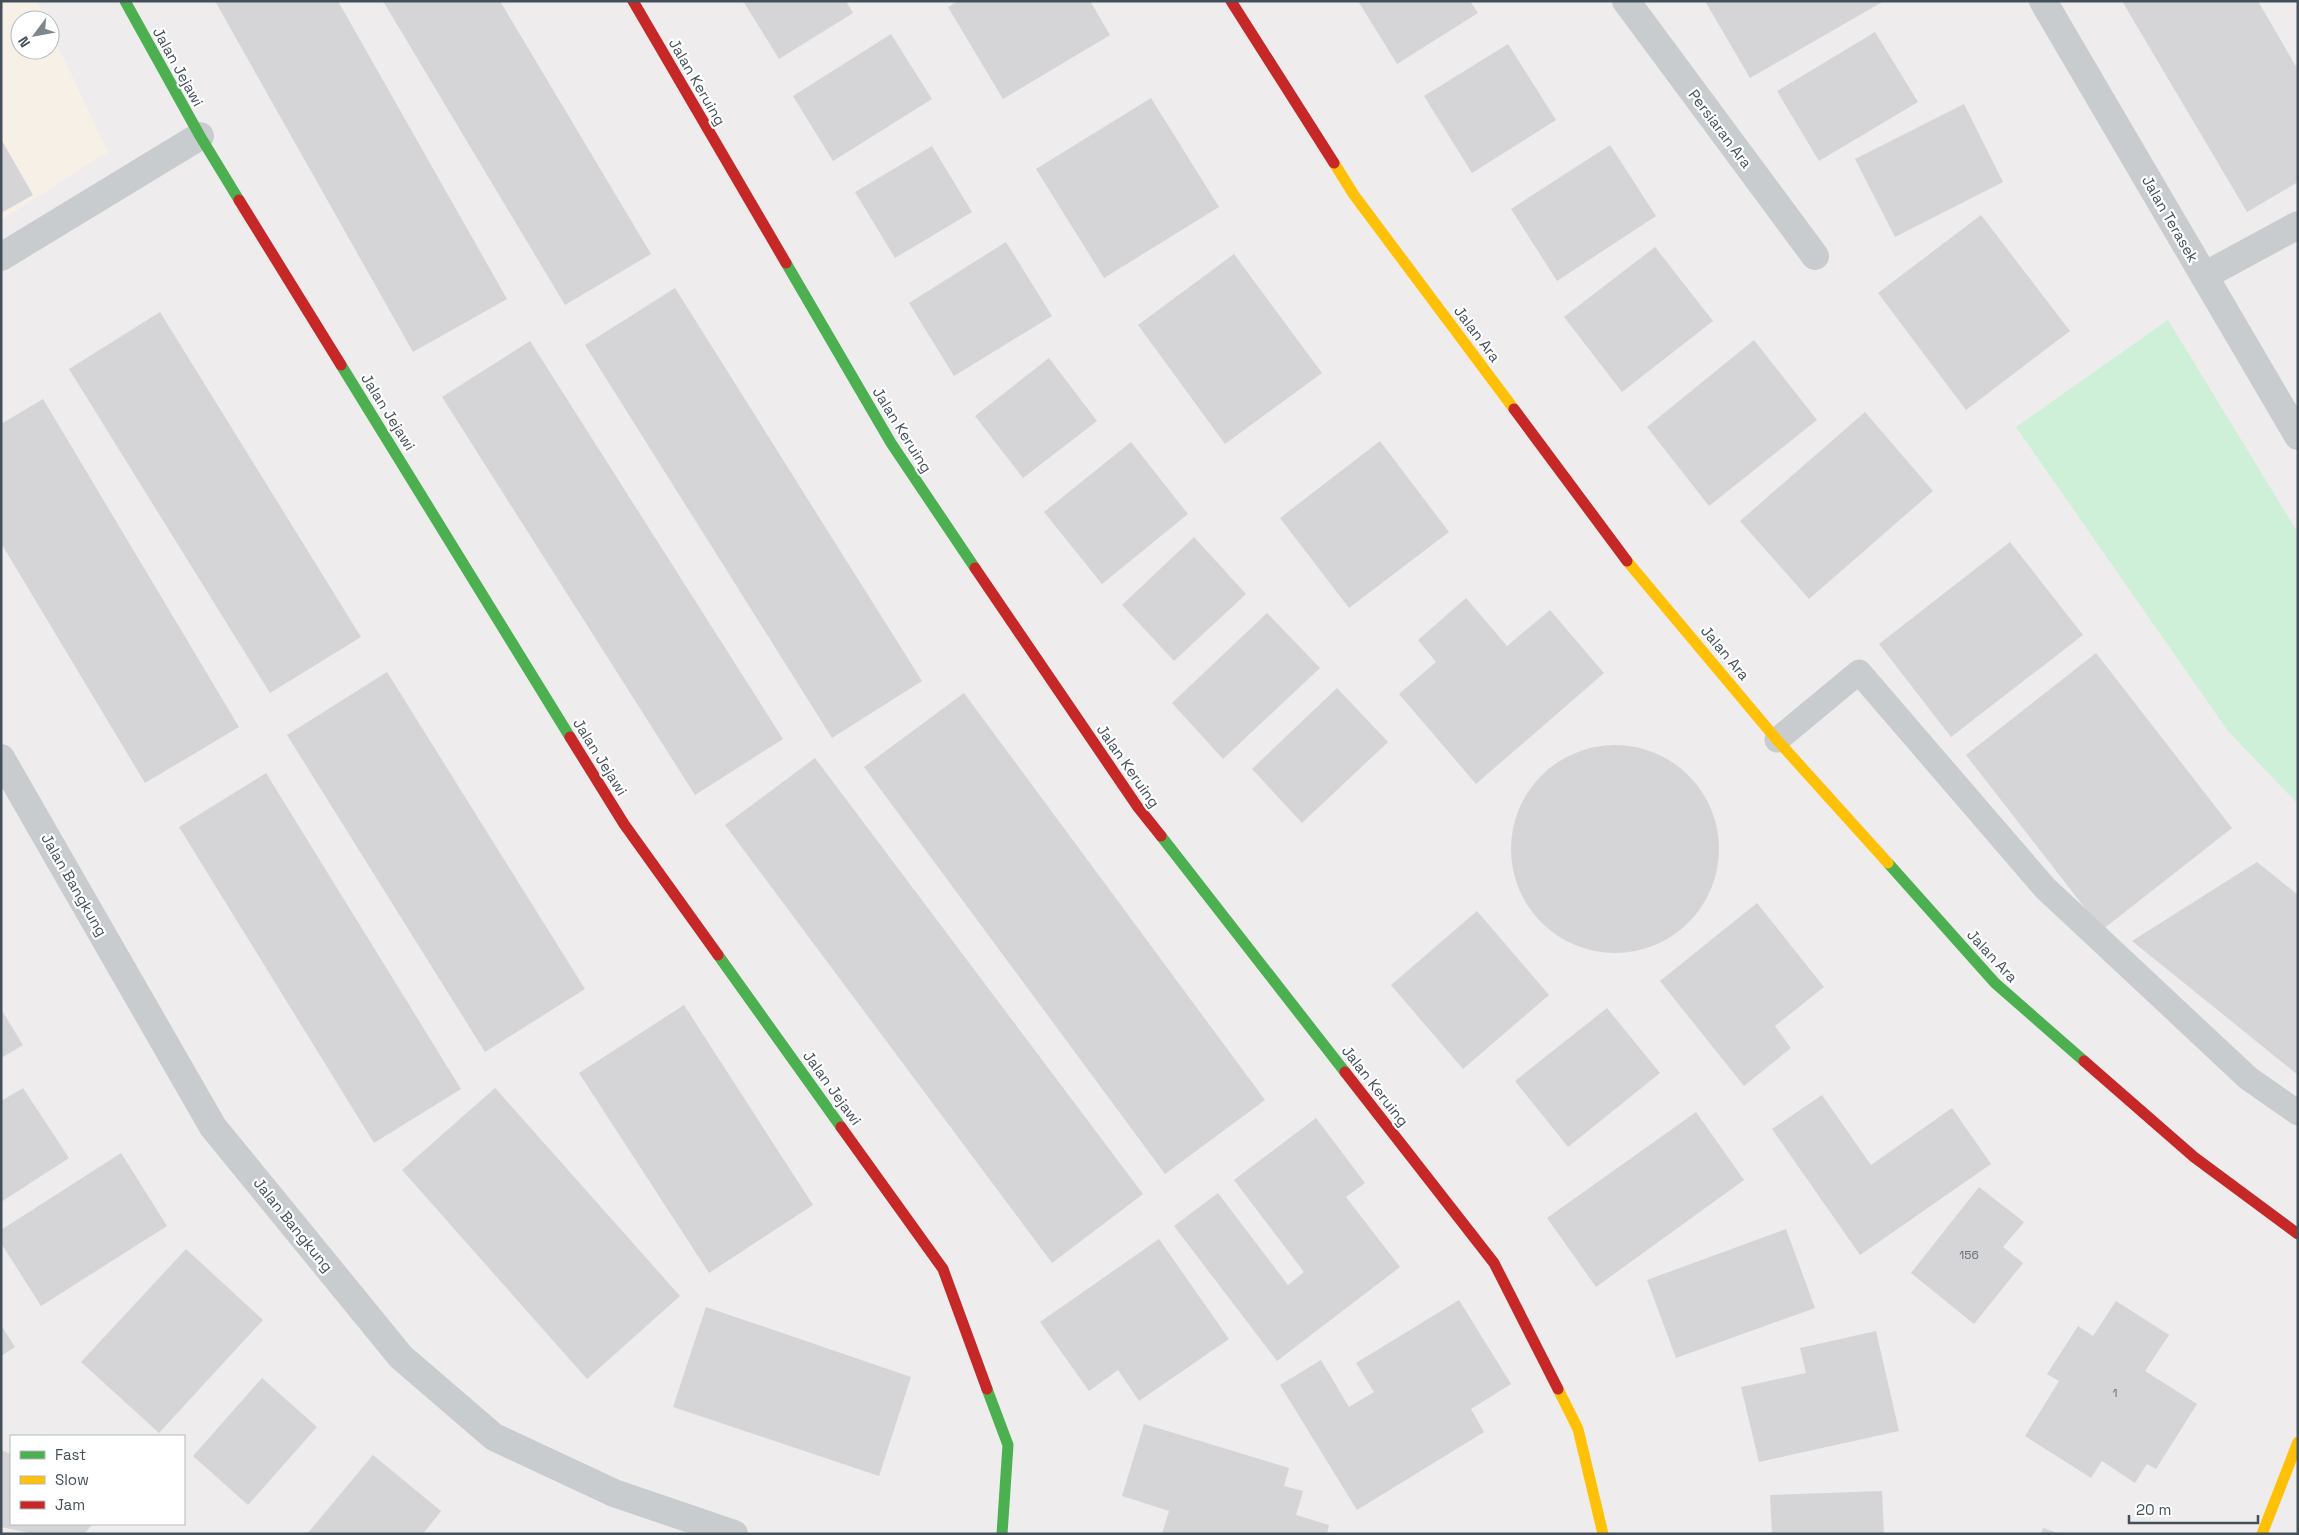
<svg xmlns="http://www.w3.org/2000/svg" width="2299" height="1535" viewBox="0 0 2299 1535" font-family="'Space Grotesk',sans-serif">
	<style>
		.commercial { fill: #f6f0e6 }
		.green { fill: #ceefd8 }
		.building { fill: #d5d4d7 }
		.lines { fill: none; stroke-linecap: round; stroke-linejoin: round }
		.lane { stroke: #c9ccce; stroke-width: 25 }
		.street { stroke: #c9ccce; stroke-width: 28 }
		.fast { stroke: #4caf50; stroke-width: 11 }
		.slow { stroke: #ffc107; stroke-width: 11 }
		.jam { stroke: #c62828; stroke-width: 11 }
		.labels { text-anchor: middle; stroke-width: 4.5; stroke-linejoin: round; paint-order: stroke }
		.number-label { font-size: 12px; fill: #69727a }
		.street-label { font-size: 15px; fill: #43505a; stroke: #fff }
	</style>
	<rect width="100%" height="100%" fill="#eeecec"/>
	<path class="commercial" d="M1,1h36l9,19h-26v30h30v-21l58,123 -107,68z"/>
	<path class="green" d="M2168,320l130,213v271l-70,-73 -212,-304z"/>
	<path class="building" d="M215,1h123l169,298 -94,53z
		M383,1h117l151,253 -86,51z
		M743,1h103l7,12 -74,46z
		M958,1h132l20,34 -107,64 -55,-92z
		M1358,1h112l8,12 -81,51z
		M1705,1h179l-134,77z
		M2122,1h136l40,69v112l-51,30z
		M1875,32l43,70 -99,59 -42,-70z
		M891,34l41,65 -99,62 -40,-65z
		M1508,44l48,76 -84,53 -48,-77z
		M1151,98l68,109 -115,71 -68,-109z
		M1964,104l39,78 -108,55 -40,-78z
		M1,139l32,56 -32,18z
		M1610,145l46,71 -99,65 -46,-72z
		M932,146l40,66 -77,46 -40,-66z
		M1981,215l89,116 -104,79 -88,-117z
		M1006,242l46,74 -98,60 -45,-73z
		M1655,247l58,74 -91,71 -58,-75z
		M1234,254l88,119 -97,71 -87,-119z
		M675,288l247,393 -90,57 -247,-393z
		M160,312l201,325 -91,56 -201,-324z
		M1754,340l63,80 -108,86 -62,-79z
		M530,341l253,398 -88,56 -253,-398z
		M1049,358l48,63 -74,57 -48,-62z
		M43,399l196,328 -94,56 -144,-240v-119z
		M1865,412l68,79 -124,108 -69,-78z
		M1380,441l69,91 -100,76 -69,-90z
		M1131,442l57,72 -86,70 -58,-72z
		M1194,537l52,57 -72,67 -52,-56z
		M2010,542l73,93 -132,102 -72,-93z
		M1466,598l41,48 43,-36 54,63 -128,111 -77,-90 37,-32 -18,-22z
		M1267,613l53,55 -97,91 -51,-56z
		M2096,653l136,175 -130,102 -136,-175z
		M387,672l198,317 -100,63 -198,-317z
		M1337,688l51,54 -86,81 -50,-54z
		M964,693l301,407 -100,74 -301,-407z
		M1511 849a104 104 0 1 1 208 0a104 104 0 1 1-208 0Z
		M815,758l328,436 -91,69 -327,-438z
		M266,773l195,316 -87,54 -195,-316z
		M2257,862l41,33v180l-166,-134z
		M1757,903l67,84 -49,39 16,22 -47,38 -84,-105z
		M1477,911l72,84 -86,74 -72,-84z
		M684,1005l129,200 -104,68 -130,-200z
		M1607,1008l53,65 -92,74 -53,-66z
		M1,1009l22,36 -22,13z
		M23,1088l46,70 -68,44v-101z
		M495,1088l185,208 -93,83 -185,-209z
		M1822,1095l49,70 81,-57 39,56 -131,91 -88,-126z
		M1696,1112l48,68 -148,107 -49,-69z
		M1316,1118l49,65 -19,14 54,70 -123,94 -103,-135 44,-33 70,92 16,-13 -70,-92z
		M121,1153l46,73 -126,80 -40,-63v-13z
		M1979,1187l45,35 -21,25 20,16 -49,61 -63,-51z
		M1786,1229l29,79 -139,50 -29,-78z
		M1159,1239l70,100 -90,62 -21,-31 -29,21 -49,-69z
		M186,1249l77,71 -104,113 -78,-71z
		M1459,1300l52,84 -40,25 13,23 -127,78 -77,-125 41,-25 28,47 25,-15 -18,-29z
		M2116,1301l53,34 -24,36 52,33 -41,65 -9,-5 -12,19 -33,-22 -11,17 -66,-42 34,-55 -12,-7 31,-48 15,10z
		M706,1307l205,70 -32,99 -206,-69z
		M1,1325l14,22 -14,9z
		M1876,1331l23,100 -140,31 -18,-75 65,-14 -6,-25z
		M262,1378l55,49 -69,78 -55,-49z
		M1144,1424l145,44 -5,18 19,5 -7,24 33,10 -2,9h-165l7,-23 -47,-15z
		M1,1450l10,4v70h82l-9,10h-49l-34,-7z
		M373,1455l68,56 -18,23h-116z
		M1882,1491l2,43h-112l-2,-39z
		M2043,1528l15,5 -1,1h-16z"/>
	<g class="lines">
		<path class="lane" d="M1777,740l82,-68 186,216 203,190 50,35"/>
		<path class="street" d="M1626,1l189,255
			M2043,1l255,435
			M1,257l199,-121
			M2204,276l94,-51
			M1,758l212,369 188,230 93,80 120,56 120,41"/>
		<path class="fast" d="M125,1l75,135 39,64
			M786,263l105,180 84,125
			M341,365l229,372
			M1161,836l184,236
			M1888,863l107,120 89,78
			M718,955l123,172
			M987,1389l21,56 -6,89"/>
		<path class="slow" d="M1334,163l20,32 160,214
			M1627,561l150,179 111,123
			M1558,1389l20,40 25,105
			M2262,1534l36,-92"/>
		<path class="jam" d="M633,1l153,262
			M1231,1l103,162
			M239,200l102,165
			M1514,409l113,152
			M975,568l162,238 24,30
			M570,737l54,87 94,131
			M2084,1061l110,96 104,77
			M1345,1072l149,191 64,126
			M841,1127l102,142 44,120"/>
	</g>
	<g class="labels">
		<g class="number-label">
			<text x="1969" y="1259">156</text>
			<text x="2115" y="1397">1</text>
		</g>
		<g class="street-label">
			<text transform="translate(178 67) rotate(61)" y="5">Jalan Jejawi</text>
			<text transform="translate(697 82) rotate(60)" y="5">Jalan Keruing</text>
			<text transform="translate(1720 129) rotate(53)" y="5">Persiaran Ara</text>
			<text transform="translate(2170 219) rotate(60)" y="5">Jalan Terasek</text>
			<text transform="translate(1477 334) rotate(53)" y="5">Jalan Ara</text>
			<text transform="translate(388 412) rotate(58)" y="5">Jalan Jejawi</text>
			<text transform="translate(902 430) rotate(58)" y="5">Jalan Keruing</text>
			<text transform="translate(1725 653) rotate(50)" y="5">Jalan Ara</text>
			<text transform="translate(600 757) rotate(58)" y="5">Jalan Jejawi</text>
			<text transform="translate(1128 766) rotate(55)" y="5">Jalan Keruing</text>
			<text transform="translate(74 885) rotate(60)" y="5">Jalan Bangkung</text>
			<text transform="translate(1992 956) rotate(47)" y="5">Jalan Ara</text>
			<text transform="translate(1375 1086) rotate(52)" y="5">Jalan Keruing</text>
			<text transform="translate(832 1088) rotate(54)" y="5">Jalan Jejawi</text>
			<text transform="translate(293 1225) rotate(51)" y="5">Jalan Bangkung</text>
		</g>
	</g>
	<rect width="2299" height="1535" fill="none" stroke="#43505a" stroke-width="5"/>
	<rect x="10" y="1435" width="175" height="90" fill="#ffffff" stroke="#b4b9bd"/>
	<rect x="20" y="1451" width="25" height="8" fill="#4caf50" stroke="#b4b9bd"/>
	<text x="55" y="1460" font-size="15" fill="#43505a">Fast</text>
	<rect x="20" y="1476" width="25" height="8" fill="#ffc107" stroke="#b4b9bd"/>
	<text x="55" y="1485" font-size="15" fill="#43505a">Slow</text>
	<rect x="20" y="1501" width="25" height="8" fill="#c62828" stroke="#b4b9bd"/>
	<text x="55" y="1510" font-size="15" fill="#43505a">Jam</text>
	<g transform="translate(35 35) rotate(238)"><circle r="24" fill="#ffffff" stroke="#b4b9bd"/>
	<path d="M0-4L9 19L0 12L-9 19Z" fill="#7f878d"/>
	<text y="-8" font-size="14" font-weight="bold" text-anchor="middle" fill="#43505a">N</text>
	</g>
	<path d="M2129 1515v8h129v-8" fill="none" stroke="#43505a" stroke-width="2.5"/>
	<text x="2136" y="1515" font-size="15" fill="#43505a" stroke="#ffffff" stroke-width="4" paint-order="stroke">20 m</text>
</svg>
